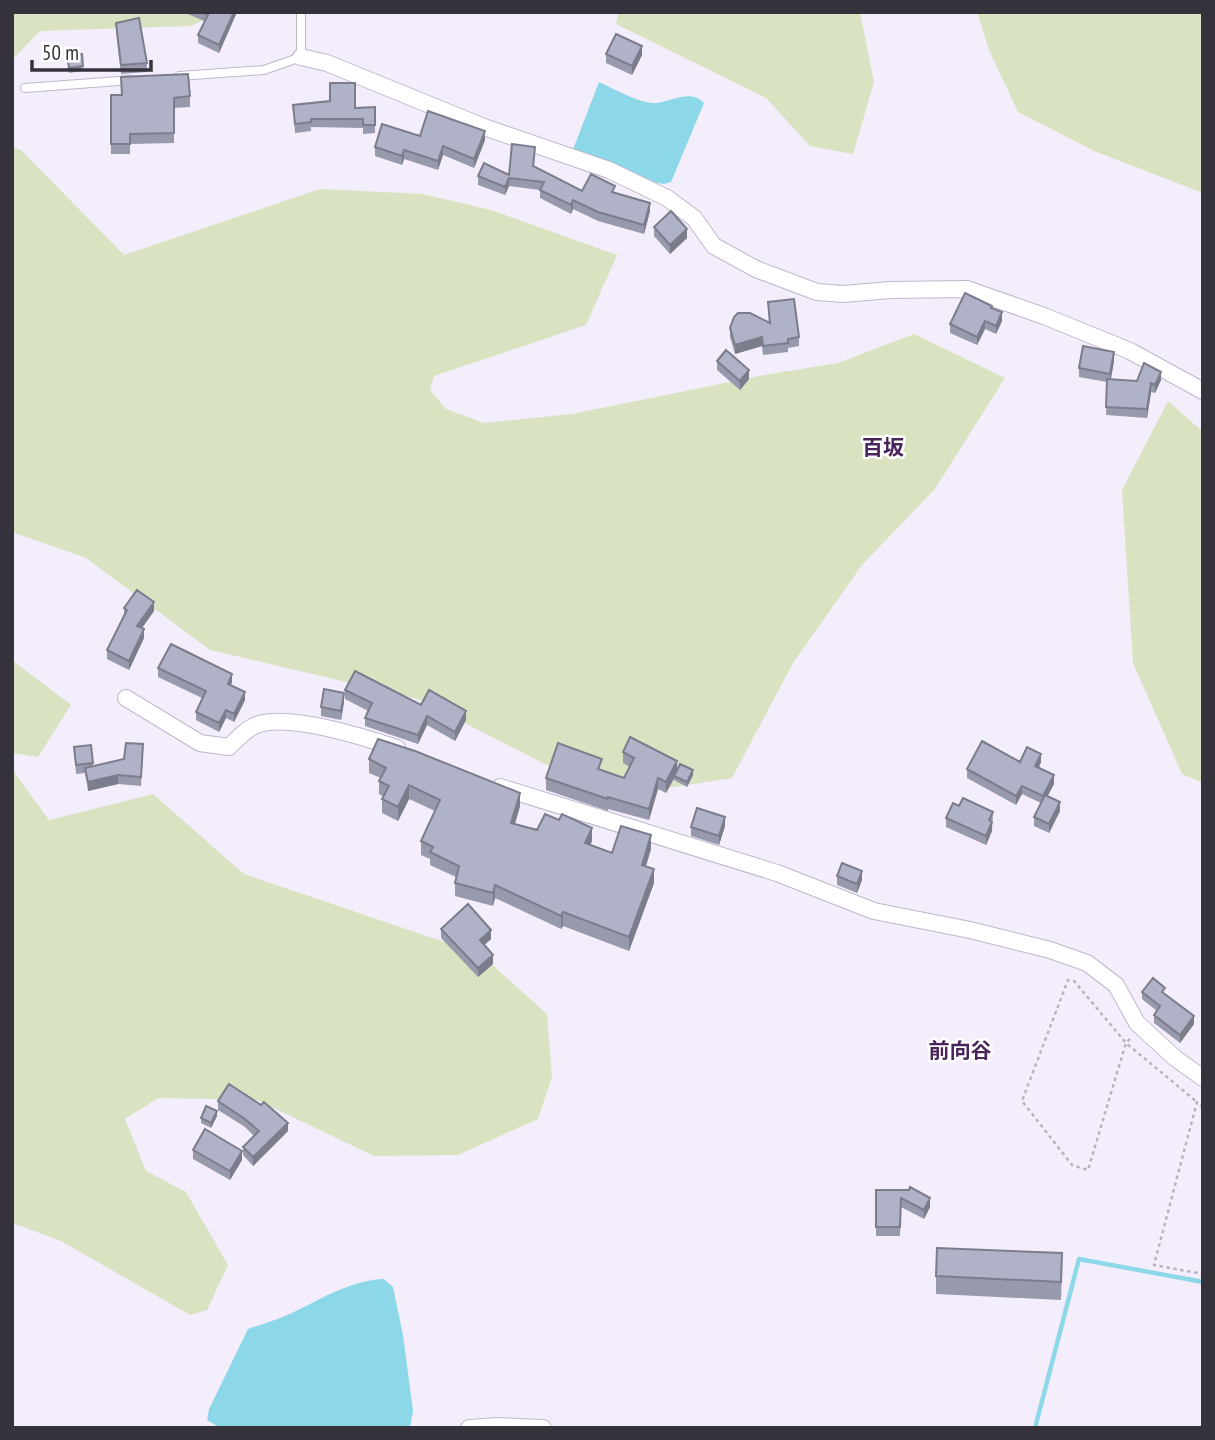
<svg xmlns="http://www.w3.org/2000/svg" width="1215" height="1440" viewBox="0 0 1215 1440" font-family="'PT Sans Narrow','Noto Sans JP',sans-serif">
	<style>
		.green { fill: #d9e3c1 }
		.water { fill: #8dd8e8 }
		.lines { fill: none; stroke-linecap: round; stroke-linejoin: round }
		.stream { stroke: #8dd8e8; stroke-width: 4.5 }
		.lane-casing { stroke: #bfb6cc; stroke-width: 10 }
		.street-casing { stroke: #bfb6cc; stroke-width: 18 }
		.path { stroke: #b9b3c0; stroke-width: 2.5; stroke-dasharray: 3.5 3.5; stroke-linecap: butt }
		.lane { stroke: #fff; stroke-width: 8 }
		.street { stroke: #fff; stroke-width: 16 }
		.wall { fill: #9799ac }
		.shaded-wall { fill: #7b7d8c }
		.building { fill: #b0b2c8; stroke: #7b7d8c; stroke-width: 2 }
		.labels { text-anchor: middle; stroke-width: 5; stroke-linejoin: round; paint-order: stroke }
		.neighbourhood-label { font-size: 21px; font-weight: bold; fill: #49245a; stroke: #fff }
	</style>
	<rect width="100%" height="100%" fill="#f4eefc"/>
	<path class="green" d="M12,12h208l-29,14 -151,5 -28,29z
		M618,12h242l14,70 -21,72 -43,-8 -44,-48 -150,-74z
		M977,12h226v181l-109,-42 -76,-39 -29,-62z
		M12,147l9,3 103,105 196,-66 103,5 68,16 126,45 -31,70 -152,51 -4,14 16,19 38,14 88,-9 192,-39 74,-12 76,-29 91,44 -70,111 -73,76 -69,98 -61,115 -123,19 -191,-98 -208,-49 -124,-92 -74,-26z
		M1168,401l35,31v351l-21,-9 -49,-111 -11,-173z
		M12,660l59,45 -33,52 -26,-4z
		M12,769l37,51 104,-26 91,80 236,80 67,60 5,63 -14,42 -80,36 -84,1 -117,-56 -99,-2 -33,21 21,52 40,21 42,73 -21,45 -17,5 -129,-74 -49,-18z"/>
	<path class="water" d="M599,82c13,6 44,23 58,21 17,-2 33,-14 47,0l-33,79 -7,2 -7,-1 -85,-31z
		M384,1279l9,8 10,48 10,76 -3,17h-190l-13,-8 2,-11 39,-80c12,-4 25,-8 37,-13 34,-15 61,-35 99,-37z"/>
	<g class="lines">
		<path class="stream" d="M1035,1428l44,-169 124,23"/>
		<defs>
			<path id="lane" d="M179,76l85,-6 37,-13v-45
				M25,88l107,-8"/>
			<path id="street" d="M301,57l26,6 157,64 125,43 58,28 27,20 20,28 42,23 61,23 26,2 47,-4 77,-1 77,27 86,35 73,40
				M126,698l74,45 29,4c9,-9 18,-19 30,-23 33,-10 105,13 138,24
				M500,787l277,86 97,38 96,19 80,20 37,13 29,22 21,38 38,35 28,20
				M469,1428l28,-2 46,2"/>
		</defs>
		<use href="#lane" class="lane-casing"/>
		<use href="#street" class="street-casing"/>
		<path class="path" d="M1130,1039l-4,4 -52,-62 -6,-1 -46,121 50,64 16,5 38,-127 71,59
			M1203,1107l-6,-5 -43,163 49,9"/>
		<use href="#lane" class="lane"/>
		<use href="#street" class="street"/>
	</g>
	<path class="wall" d="M188,12h49l-18,41 -21,-10v-8l6,-14 -16,-7z
		M116,23l31,40v9l-26,2 -5,-42z
		M82,54l1,17 -14,2 -2,-18z
		M606,54l36,1 -10,20 -26,-12z
		M111,95l79,1v11l-16,1v35l-44,1v10h-19z
		M293,105l62,3 20,-1v26l-12,1v-6l-52,-1v4l-16,2z
		M420,136l65,4 -11,28 -31,-13 -5,15 -34,-11 -2,6 -27,-9v-9z
		M535,156l-1,10 48,25 33,1 35,19 -6,23 -46,-13 -25,-12 -2,5 -31,-16v-8l-31,-4 -4,9 -27,-10v-9l31,-1z
		M654,227l33,11 -17,16 -16,-18z
		M768,302l31,35v9l-11,2v4l-25,3 -1,-9 -27,8 -5,-17v-9l39,-5z
		M992,309l10,12 -6,13 -11,-5 -8,16 -27,-12v-9z
		M717,361l32,18 -9,11 -23,-20z
		M1114,361l-3,18 26,2 24,-1 -6,13 -4,-1 -4,26 -41,-3 1,-33 -28,-5v-9z
		M124,608l30,3 -12,17 2,10 -15,32 -22,-11v-9l17,-35z
		M158,668l74,14 -1,3 14,15 -11,22 -8,-4 -7,14 -23,-12v-8l6,-14 -44,-21z
		M345,690l76,15 45,15 -11,21 -28,-16 -9,19 -53,-18v-8l3,-7 -23,-12z
		M344,702l-3,18 -20,-4v-9z
		M91,745l2,21 31,-7 19,-6 -2,33 -23,-2 -30,7 -3,-18 -9,1 -2,-27z
		M623,752l54,19 16,4 -6,12 -13,-7v-2l-8,15 -8,-4 -9,31 -41,-11v2l-62,-21v-12l56,-8 22,8 6,-11 -7,-4z
		M369,759l151,47 -5,18 77,17 -2,4 22,8 39,-4 -5,17 8,17 -25,68 -66,-25 -2,3 -66,-31 -2,8 -38,-10v-13l1,-6 -26,-12v-6l-9,-4v-14l14,-30 -26,-12 -11,22 -16,-8v-14l2,-2 -5,-3v-13l2,-3 -12,-5z
		M1020,762h21l-2,6 15,16 -7,12 13,15 -11,22 -15,-7v-9l7,-14 -19,-9 -6,11 -49,-27v-9z
		M959,806l34,6 -1,19 -6,14 -40,-18v-9z
		M725,826l-6,19 -28,-9v-9z
		M837,876l25,4 -5,13 -20,-8z
		M441,929l50,10 -7,6 9,19 -15,13 -37,-39z
		M1142,992l23,2 29,30 -14,19 -26,-20v-8l3,-4 -15,-12z
		M218,1101l70,30 -35,35 -10,-11v-8l11,-11 -9,-9 -27,-17z
		M217,1116l-6,12 -10,-5v-5z
		M193,1150l49,10 -12,20 -37,-21z
		M876,1190l54,17 -6,12 -23,-12 -1,29h-24z
		M1062,1271l-1,29 -125,-6v-18z"/>
	<path class="shaded-wall" d="M234,12h3l-18,41v-8z
		M642,46v9l-10,20v-9z
		M485,131v9l-11,28v-9z
		M443,146v9l-5,15v-9z
		M404,150v9l-2,6v-9z
		M509,178v8l-4,9v-8z
		M573,200v9l-2,5v-9z
		M650,203v8l-6,23v-9z
		M687,229v9l-17,16v-9z
		M1002,312v9l-6,13v-8z
		M985,321v8l-8,16v-8z
		M762,337v9l-27,8v-9z
		M1114,352v9l-4,22v-9z
		M749,370v9l-9,11v-9z
		M1161,372v8l-6,13v-8z
		M1151,383v9l-4,26v-9z
		M154,602v9l-17,24v-9z
		M144,629v9l-15,32v-9z
		M232,674v8l-4,10v-8z
		M245,692v8l-11,22v-8z
		M344,693v9l-3,18v-9z
		M226,710v8l-7,14v-9z
		M466,711v9l-11,21v-9z
		M427,716v9l-9,19v-9z
		M1041,754v8l-6,13v-9z
		M677,761v12l-11,20v-11z
		M693,770v5l-6,12v-5z
		M118,775v9l-30,7v-9z
		M1054,775v9l-11,21v-9z
		M658,778v11l-9,31v-11z
		M409,785v14l-11,22v-14z
		M1022,786v8l-6,11v-9z
		M520,793v13l-9,31v-14z
		M1060,802v9l-11,22v-9z
		M725,817v9l-6,19v-9z
		M992,822v9l-6,14v-9z
		M592,828v13l-7,15v-13z
		M651,835v14l-9,29v-13z
		M654,869v14l-25,68v-14z
		M862,871v9l-5,13v-9z
		M495,885v13l-2,8v-13z
		M563,912v14l-2,3v-13z
		M491,930v9l-11,10v-9z
		M493,955v9l-15,13v-9z
		M1194,1016v8l-14,19v-8z
		M217,1111v5l-6,12v-5z
		M288,1123v8l-35,35v-9z
		M242,1151v9l-12,20v-9z
		M930,1198v9l-6,12v-9z"/>
	<path class="building" d="M202,12h32l-15,33 -21,-10 10,-20z
		M139,18l8,45 -26,2 -5,-42z
		M616,34l26,12 -10,20 -26,-12z
		M82,54l1,12 -14,2 -2,-13z
		M188,74l2,22 -16,2v35l-44,1v10h-19v-49h11l-1,-18z
		M330,83h25v25l20,-1v18h-12v-6h-52v3l-16,2 -2,-19 37,-4z
		M428,111l57,20 -11,28 -31,-13 -5,15 -34,-11 -2,6 -27,-9 7,-23 38,12z
		M512,144l23,3 -2,19 49,25 9,-17 24,12 -3,6 38,11 -6,22 -46,-13 -25,-12 -2,5 -31,-15 4,-8 -35,-4 -4,9 -27,-11 6,-13 25,12z
		M671,211l16,18 -17,16 -16,-18z
		M965,293l27,13 -1,2 11,4 -6,14 -11,-5 -8,16 -27,-13z
		M794,299l5,38 -11,2v4l-25,3 -1,-9 -27,8 -5,-17 4,-11 4,-4h12l20,10 -2,-21z
		M1083,346l31,6 -4,22 -31,-6z
		M726,350l23,20 -9,11 -23,-20z
		M1144,363l17,9 -6,13 -4,-2 -4,26 -41,-2 1,-28 30,2z
		M137,590l17,12 -17,24 7,3 -15,32 -22,-11 20,-40 -3,-2z
		M171,644l61,30 -4,10 17,8 -11,22 -8,-4 -7,13 -23,-11 10,-21 -48,-23z
		M355,671l66,34 8,-15 37,21 -11,21 -28,-16 -9,19 -53,-17 7,-15 -27,-13z
		M324,689l20,4 -3,18 -20,-4z
		M630,737l47,24 -11,21 -8,-4 -9,31 -41,-12v2l-62,-21 12,-35 44,16 -4,10 26,9 10,-20 -11,-6z
		M378,739l37,12 105,42 -9,30 26,7 8,-16 14,6 3,-6 30,14 -7,15 27,10 9,-27 30,9 -9,30 12,4 -25,68 -66,-25 -2,4 -66,-31 -2,8 -38,-10 4,-17 -29,-14 3,-5 -12,-6 19,-41 -31,-15 -11,22 -16,-8 7,-13 -10,-5 7,-13 -17,-9z
		M982,741l38,21 7,-15 14,7 -6,12 19,9 -11,21 -21,-10 -6,10 -49,-27z
		M126,743l17,1 -2,33 -23,-2 -30,7 -3,-14 39,-9z
		M91,745l2,18 -17,2 -2,-18z
		M680,764l13,6 -6,12 -13,-6z
		M1045,795l15,7 -11,22 -15,-7z
		M963,798l30,14 -4,8 3,2 -6,14 -40,-18 7,-15 6,3z
		M697,808l28,9 -6,19 -28,-9z
		M842,863l20,8 -5,13 -20,-8z
		M468,904l23,26 -11,10 13,15 -15,13 -37,-39z
		M1153,978l12,10 -3,4 32,24 -14,19 -26,-20 6,-9 -18,-14z
		M229,1084l32,21 3,-3 24,21 -35,34 -10,-10 16,-16 -14,-12 -27,-18z
		M206,1106l11,5 -6,12 -10,-5z
		M205,1129l37,22 -12,20 -37,-21z
		M910,1187l20,11 -6,12 -23,-12 -1,29h-24v-37h33z
		M937,1248l125,5 -1,29 -125,-6z"/>
	<g class="labels">
		<g class="neighbourhood-label">
			<text x="883" y="455">百坂</text>
			<text x="960" y="1058">前向谷</text>
		</g>
	</g>
	<rect width="1215" height="1440" fill="none" stroke="#36323b" stroke-width="28"/>
	<path d="M32 60v10h119v-10" fill="none" stroke="#36323b" stroke-width="3.5"/>
	<text x="42" y="60" font-size="21" fill="#36323b" stroke="#ffffff" stroke-width="5" paint-order="stroke">50 m</text>
</svg>
